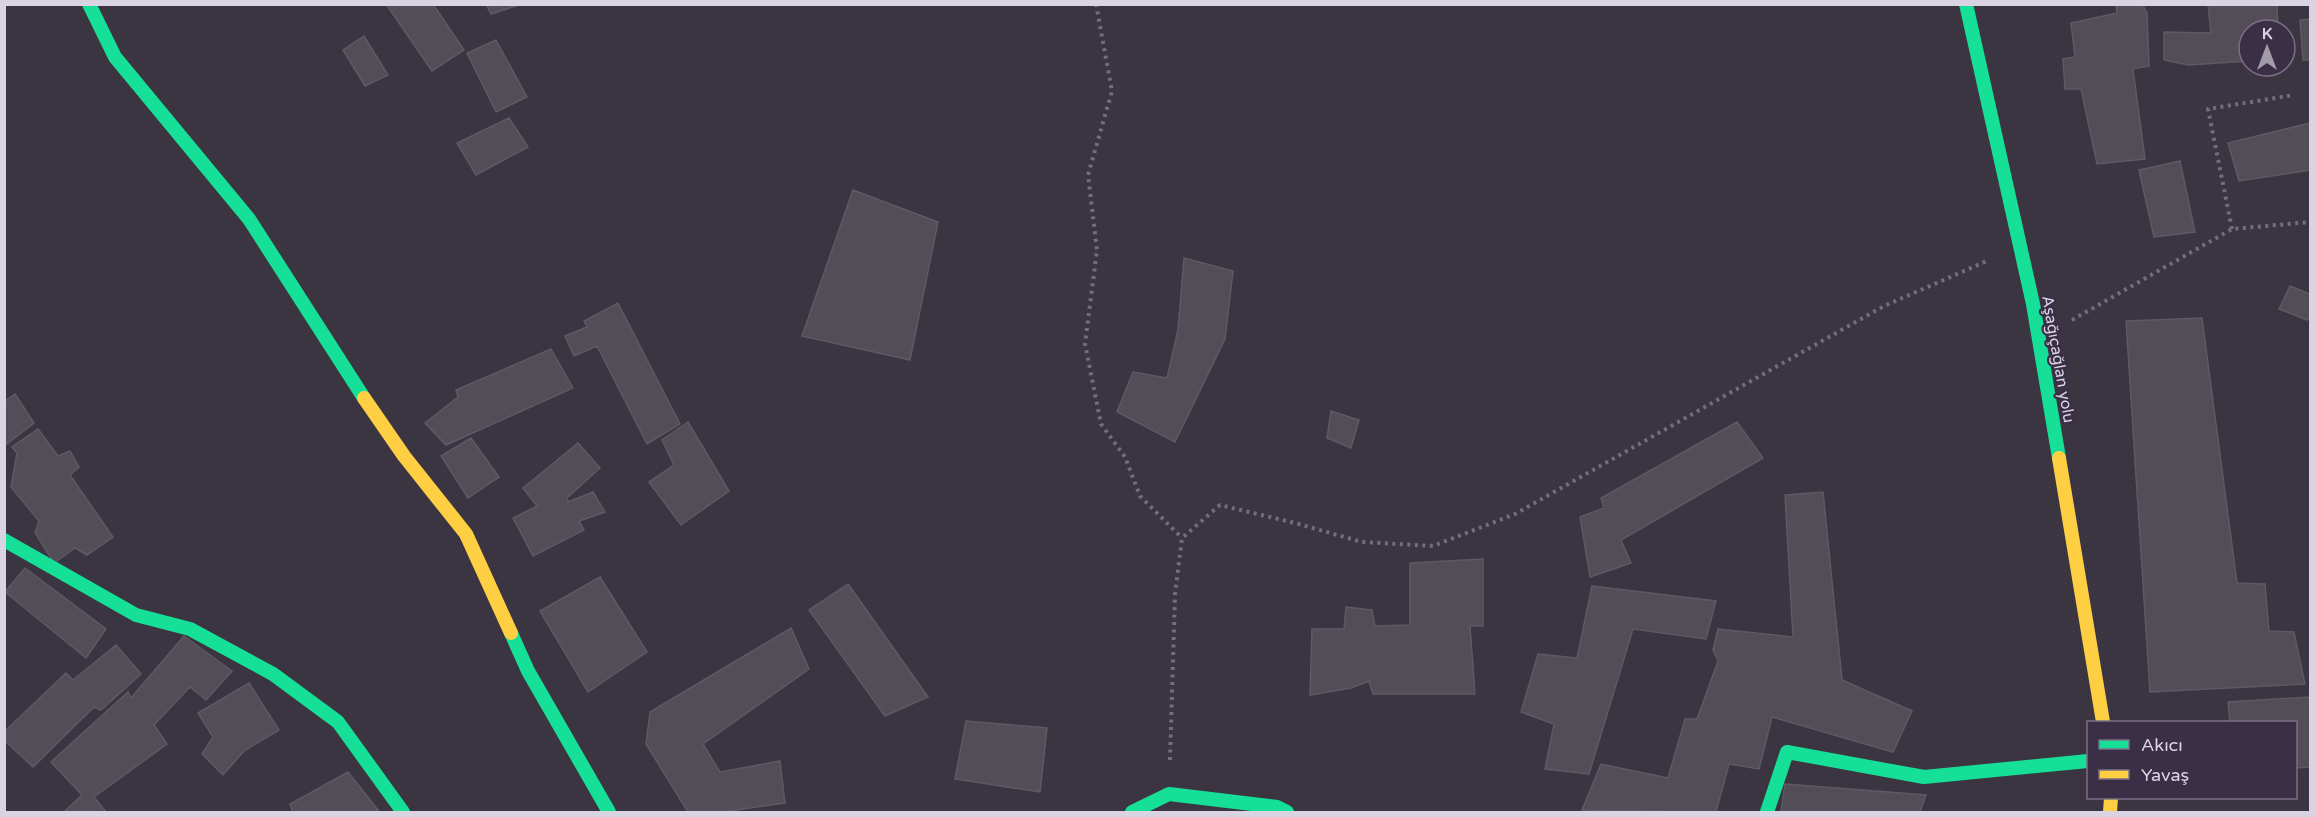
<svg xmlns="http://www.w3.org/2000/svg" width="2315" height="817" viewBox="0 0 2315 817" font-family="'Varela Round',sans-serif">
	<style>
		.building { fill: #534d58; stroke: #5e5964; stroke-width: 1.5 }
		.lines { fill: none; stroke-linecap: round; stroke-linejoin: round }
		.path { stroke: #736f78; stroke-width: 4; stroke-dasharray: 3 4.5; stroke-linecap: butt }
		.fast { stroke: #16e098; stroke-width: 14 }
		.slow { stroke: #ffcf43; stroke-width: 14 }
		.labels { text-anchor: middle; stroke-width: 4.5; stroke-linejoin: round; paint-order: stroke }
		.street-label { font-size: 16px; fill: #dad3e2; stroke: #3a2f47 }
	</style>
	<rect width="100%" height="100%" fill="#3b3541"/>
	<path class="building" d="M386,4h47l31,46 -32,21z
		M486,4h36l-31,10z
		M2116,4h26l5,9 2,53 -16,3 12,90 -48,5 -16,-75h-16l-2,-30 12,-2 -4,-34 46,-10z
		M2208,4h69l1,26h-29v31l-61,4 -24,-5v-28l47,1z
		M2310,19v41h-7l-3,-40z
		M364,36l24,39 -23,11 -22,-36z
		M496,40l31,57 -31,15 -29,-59z
		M509,118l19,29 -52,28 -19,-32z
		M2310,123v47l-71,11 -11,-38z
		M2180,161l15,71 -41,5 -15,-67z
		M853,190l85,32 -28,138 -108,-24z
		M1184,258l49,13 -8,68 -50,103 -58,-30 16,-40 34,6 11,-48z
		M2290,286l20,8v23l-3,3 -28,-11z
		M618,303l62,121 -33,20 -50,-98 -23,10 -9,-20 22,-9 -3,-6z
		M2202,318l35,265 28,1 4,47 25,1 11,52 -155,8 -24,-371z
		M551,349l22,39 -127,57 -21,-22 33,-26 -2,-7z
		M15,394l19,29 -30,23v-44z
		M1331,411l28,9 -8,28 -24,-10z
		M688,422l41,69 -48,34 -32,-43 25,-17 -12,-25z
		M1737,422l26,36 -142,82 10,23 -41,14 -10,-60 24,-9 -3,-10z
		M38,429l20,27 12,-5 9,16 -9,8 43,62 -26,18 -12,-7 -21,15 -19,-30 4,-12 -28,-34 6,-34 -5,-6z
		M471,438l28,39 -31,21 -27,-42z
		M578,443l22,25 -33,30 1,4 25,-10 12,20 -26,9 5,9 -51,26 -20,-38 24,-12 -14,-18z
		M1823,492l19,188 70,31 -19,41 -121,-35 -13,52 -30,-5 -13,48 -134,-2 19,-46 67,14 17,-59h12l21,-58 -5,-11 5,-21 75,8 -8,-142z
		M1483,559v67h-13l5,68h-102l-4,-13 -18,7 -41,7 2,-66h32l2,-22 26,3 3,16 35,-1v-62z
		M25,568l81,61 -20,29 -81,-66z
		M600,577l47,75 -59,40 -48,-81z
		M848,584l80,113 -43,19 -76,-106z
		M1592,586l124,15 -10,38 -73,-10 -44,145 -44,-5 9,-45 -33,-12 17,-58 39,4z
		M791,628l18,41 -106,75 17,28 60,-11 5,42 -63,9h-34l-42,-68 4,-32z
		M184,636l48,35 -26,29 -16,-13 -36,38 13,19 -73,53 12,15h-42l18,-17 -31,-33 77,-70 3,6z
		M116,645l25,29 -40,36 -7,-3 -61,60 -29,-27v-8l62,-59 7,7z
		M249,683l30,47 -35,21 -21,24 -21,-21 11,-17 -15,-24z
		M2310,697v70l-14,1v-46h-66l-2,-20z
		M966,721l81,7 -7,64 -85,-13z
		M348,772l30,38 -4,2h-81l-3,-8z
		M1785,784l141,11 -6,17h-139z"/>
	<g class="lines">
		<path class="path" d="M1096,4l16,87 -24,84 9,75 -12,94 16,80 24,33 15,39 42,42
			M2232,229l-24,-120 86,-14
			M2072,320l160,-91 78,-7
			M1170,760l5,-166 7,-56 38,-33 75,18 67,19 71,4 82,-32 369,-208 103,-45"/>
		<path class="fast" d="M89,4l26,53 134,162 115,179
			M1966,4l67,300 26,154
			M4,540l132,75 54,14 83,45 65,48 65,90
			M511,633l17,38 81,141
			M1132,812l37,-18 108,13 10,5
			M1767,812l20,-60 137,25 164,-16"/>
		<path class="slow" d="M364,398l40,58 62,78 45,99
			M2059,458l44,264
			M2110,812l1,-14"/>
	</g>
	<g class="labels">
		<g class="street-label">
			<text transform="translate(2059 359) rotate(80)" y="6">Aşağıçağlan yolu</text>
		</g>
	</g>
	<rect width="2315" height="817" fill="none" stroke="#dad3e2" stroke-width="12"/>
	<rect x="2087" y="721" width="210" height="78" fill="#3a2f47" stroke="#7a7185" stroke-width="1.5"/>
	<rect x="2099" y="740" width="30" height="9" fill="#16e098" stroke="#7a7185" stroke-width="1.5"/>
	<text x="2141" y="751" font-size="18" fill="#dad3e2">Akıcı</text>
	<rect x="2099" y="770" width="30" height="9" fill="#ffcf43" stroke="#7a7185" stroke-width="1.5"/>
	<text x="2141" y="781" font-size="18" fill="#dad3e2">Yavaş</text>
	<g transform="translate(2267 48)"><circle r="28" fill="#3a2f47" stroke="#7a7185" stroke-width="1.5"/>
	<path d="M0-4.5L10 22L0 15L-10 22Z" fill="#a29caa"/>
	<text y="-9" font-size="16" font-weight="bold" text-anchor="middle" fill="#dad3e2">K</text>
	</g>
</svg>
